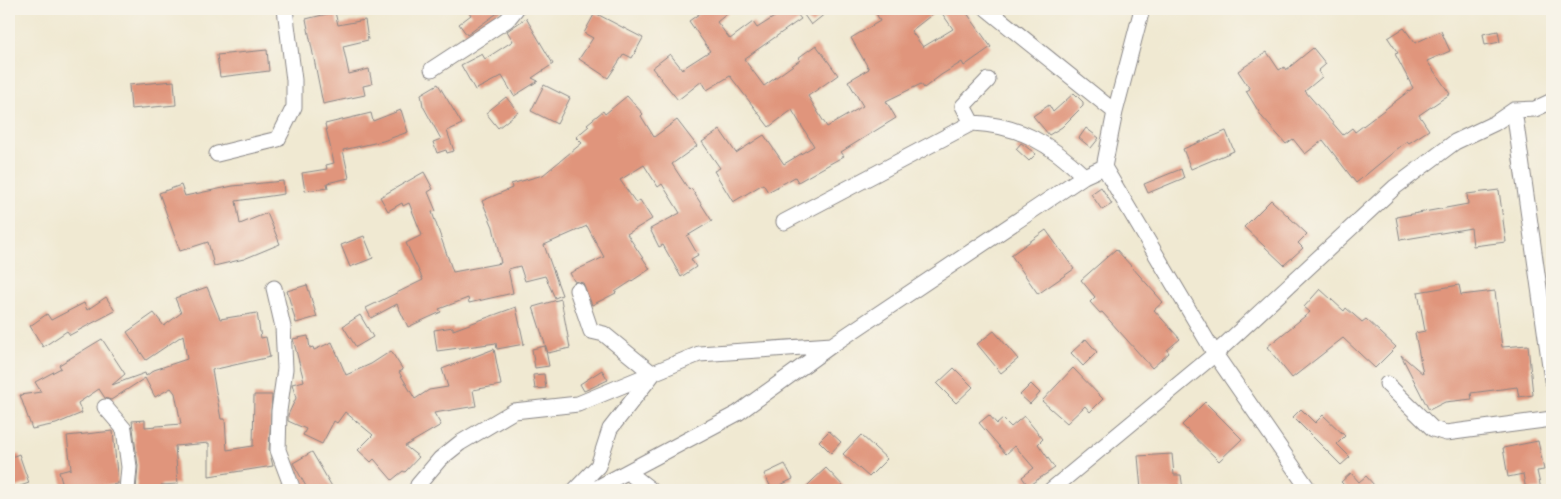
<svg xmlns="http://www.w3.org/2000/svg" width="1561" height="499" viewBox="0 0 1561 499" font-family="'Gentium Book Plus',serif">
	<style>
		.building { fill: #e0957b; fill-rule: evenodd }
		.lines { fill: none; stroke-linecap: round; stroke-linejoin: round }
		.minor-casing { stroke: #898686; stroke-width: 17 }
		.minor { stroke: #fff; stroke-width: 15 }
	</style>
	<rect width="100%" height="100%" fill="#f7f3e8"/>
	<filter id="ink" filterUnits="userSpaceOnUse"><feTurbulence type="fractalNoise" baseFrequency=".02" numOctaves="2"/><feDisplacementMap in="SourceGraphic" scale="10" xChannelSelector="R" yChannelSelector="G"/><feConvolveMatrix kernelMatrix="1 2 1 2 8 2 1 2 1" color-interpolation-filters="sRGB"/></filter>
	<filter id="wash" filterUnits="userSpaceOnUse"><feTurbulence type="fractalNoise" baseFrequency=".0096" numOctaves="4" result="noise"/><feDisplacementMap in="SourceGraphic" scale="20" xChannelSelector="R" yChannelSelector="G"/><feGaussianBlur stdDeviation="1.12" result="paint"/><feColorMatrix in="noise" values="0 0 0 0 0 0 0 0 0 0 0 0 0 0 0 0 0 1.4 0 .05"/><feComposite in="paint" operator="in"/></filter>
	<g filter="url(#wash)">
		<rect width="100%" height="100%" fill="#f0e9d2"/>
		<g id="blocks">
			<path class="building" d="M467,9h36l-36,26 -8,-11 12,-9z
				M706,9h27l-16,13 13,17 23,-17 4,6 30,-19h6l8,10 -57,40 20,27 36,-26 -2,-2 18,-13 22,30 -30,21 19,31 36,-21 -15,-25 21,-12 -18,-31 29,-17 -6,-12h90l27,38 -27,19 -2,-4 -21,13 -17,13 -3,-4 -35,17 10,17 -55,34 3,4 -46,26 -3,-5 -27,15 -5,-8 -30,18 -19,-31 6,-3 -18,-26 18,-12 16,23 28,-18 20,29 30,-18 -22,-36 -23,17 -39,-51 -23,14 -5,-9 -24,19 -26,-32 18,-14 12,15 28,-18 -21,-30zM939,9l14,20 -30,18 -12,-16z
				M812,9h19l-20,16 -7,-10z
				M335,12l3,13 27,-5 3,20 -25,6 6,28 20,-5 3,15 -9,2 2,9 -42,9 -17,-85z
				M595,13l48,25 -11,20 -8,-4 -16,24 -29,-19 14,-21 -9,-5z
				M526,18l27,46 -21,14 6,3 -24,15 -12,-20 -27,14 -14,-25 21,-11 3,5 28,-18 -6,-10z
				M1404,28l11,15 26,-12 9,20 -23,10 23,33 -31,21 10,15 -20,13 -2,-2 -51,42 -33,-43 -18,14 -12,-15 -7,5 -24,-27 -16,-26 4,-2 -12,-18 29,-19 12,18 5,-3 2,3 27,-22 13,16 -8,7 4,6 -17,14 38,44 9,-7 3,4 58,-44 -18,-34 3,-1 -10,-15z
				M1498,31l2,11 -15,3 -2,-11z
				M267,50l2,21 -49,6 -3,-22z
				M174,81l2,24 -45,4 -2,-24z
				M438,84l24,40 -15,7 7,20 -7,2 -1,-3 -9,3 -4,-11 8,-3 -18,-33 -2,-12z
				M544,85l26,13 -13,26 -26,-13z
				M1074,93l9,9v4l-21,21 -13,8 -16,-19 16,-11 4,7z
				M627,96l16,18 -2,2 13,21 23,-17 20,26 -25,18 17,26 2,-2 21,33 -25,15 11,19 -7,4 5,8 -15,10 -18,-32 -4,2 -9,-18 30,-16 -18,-29 -4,3 -14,-22 -24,15 16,23 4,-3 12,19 -25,15 23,35 -35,23 1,1 -24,12 -9,-22 -9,-2 -4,-8 34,-16 -17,-31 -43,19 18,50 -7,3 -10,-22 -20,5 -5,-15 -12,3 5,24 -44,10 -1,-5 -29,11 2,3 -33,15 -11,-23 -26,14 -5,-10 57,-28 -17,-37 16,-8 -13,-32 -6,3 -1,-3 -14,8 -8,-14 44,-25 9,17 -5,3 8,19 -4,1 21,60 48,-9 -8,-36 -11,-26 30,-13 -1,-4 32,-9 39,-32 -6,-6 13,-11 -2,-2 16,-13 2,3z
				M506,97l12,15 -20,16 -12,-15z
				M401,110l7,22 -25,9 -40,9 6,28 -22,5 1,5 -23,3 -3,-18 25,-4 -1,-4 8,-2 -9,-39 46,-11 2,8z
				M1086,128l13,10 -8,10 -12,-10z
				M1226,131l8,20 -43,18 -8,-20z
				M1021,143l15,11 -7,7 -13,-12z
				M1181,169l3,9 -36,15 -4,-9z
				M283,181l1,13 -48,7 4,23 27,-11 13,31 -36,15 -30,7 -6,-24 -28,9 -21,-58 22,-8 4,11 48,-10z
				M1101,187l11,17 -10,6 -11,-16z
				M1499,190l7,52 -33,4 -2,-18 -71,12 -4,-23 72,-13 -1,-10z
				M1271,200l36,34 -9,9 5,5 -19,17 -40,-38z
				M1046,230l28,39 -36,25 -27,-39z
				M364,236l9,22 -23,9 -9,-22z
				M1116,249l47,53 -9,8 26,29 -13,11 2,3 -17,15 -50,-56 -2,1 -10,-11 5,-5 -14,-17z
				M307,285l10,32 -21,6 -9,-32z
				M1459,285l2,10 34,-4 7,56 26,-2 5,50 -14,2 -2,-10 -46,6 1,6 -27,3 -16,8 -28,-55 22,19 -8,-41 10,-2 -7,-39z
				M207,287l13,32 37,-6 4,25 5,-1 4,20 -58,13 9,49h4l2,31 26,-4 1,-51h18l-3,55 4,16 -64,10v-33l-34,3 3,38 -17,1 1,5h-26l2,-24 -6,-45 13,-1v7l36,-3 -6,-31 -4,-5 -16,9 -10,-19 -34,22 -6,-2 -6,-9 -21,14 4,10 -26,11 -24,5 -12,-34 21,-3 -6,-10 26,-14 -2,-3 43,-26 23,35 -13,11 33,-12 1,3 8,-6 33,-11 -4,-24 -37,25 -19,-28 27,-19 10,13 17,-13 -6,-15z
				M1320,289l24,22 2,-3 16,14 4,-3 30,28 -21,21 -32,-30 -51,40 -25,-31 43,-35 -6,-5z
				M106,297l9,14 -45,24 -3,-4 -24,16 -13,-21 17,-12 4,6 33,-17 3,7z
				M561,299l9,49 -22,5 -15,-46z
				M516,307l8,37 -27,5 -1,-6 -59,8 -3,-21 19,-3v3z
				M360,315l13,22 -17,10 -13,-21z
				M994,331l24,28 -17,14 -24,-29z
				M308,336l2,12 3,-1 1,3 18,-8 14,33 25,-11 20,-13 12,19 -4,2 16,27 14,-9 19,-3 -6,-18 52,-20 7,36 -28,5 3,16 -42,7 7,12 -36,21 14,11 -14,15 -2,-1 -11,9 -18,-21 -3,3 -13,-12 15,-15 -28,-23 -8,11 -3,-2 -12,23 -19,-9 3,-6 -18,-8v-6l8,-17 -4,-14 12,-3 -11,-42z
				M1086,339l11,13 -14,14 -12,-13z
				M545,346l4,20 -14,2 -3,-19z
				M954,368l19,19 -17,16 -19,-19z
				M1073,368l30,31 -13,13 -5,-6 -18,17 -25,-22z
				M602,370l6,10 -24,11 -4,-7z
				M544,374l2,14 -11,1 -2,-14z
				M1031,384l9,9 -10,11 -10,-9z
				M1205,402l37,37 -23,22 -37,-36z
				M1301,409l14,14 8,-8 22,21 -8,8 13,13 -9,8 -48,-48z
				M989,415l8,9 6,-5 8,8 13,-11 19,23 -5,5 17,24 -27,18 -6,-9 12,-9 -19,-22 -9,8 -27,-31z
				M113,431l5,53 -33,4v-2l-21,4 -5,-18 12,-3 -4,-33z
				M829,431l12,11 -10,11 -12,-12z
				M861,435l26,24 -18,18 -26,-23z
				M1538,441l6,29 -7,1 4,18 -15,1 -3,-16 -15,3 -5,-29z
				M312,452l22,38h-26l-15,-27z
				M19,454l10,29 -20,7v-32z
				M1172,454l2,21h7l2,15h-42l-3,-34z
				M785,464l8,15 -21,10 -8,-15z
				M826,468l21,22h-44l10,-10z
				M1351,473l8,9 7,-6 8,9 -5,5h-20l-8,-8z"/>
		</g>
	</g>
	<g filter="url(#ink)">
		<use href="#blocks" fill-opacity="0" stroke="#898686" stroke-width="1"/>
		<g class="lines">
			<defs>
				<path id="minor" d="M987,9l128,103
					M1142,9l-27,103 -11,55 111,187 94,136
					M432,69l75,-49 9,-11
					M1514,110l38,270
					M972,123l-9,-17 25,-26
					M217,154l61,-15 16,-32v-27l-9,-71
					M784,222l188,-99c47,2 79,21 112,53
					M274,288l9,39 2,42 -6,42 -1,39 15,40
					M1387,384l46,45 13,4 106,-14
					M105,407l19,22 5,38 -2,23
					M628,472l23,18
					M417,490l1,-5 22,-26 20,-16 54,-32 64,-7 121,-50 133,-9
					M575,490l23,-24 12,-37 43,-55 -49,-40 -13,-3 -14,-41
					M593,490l145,-77 94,-68 252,-169 20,-9
					M1051,490l164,-136 180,-167 60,-45 40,-19 19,-13 21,-1 17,-8"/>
			</defs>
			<use href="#minor" class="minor-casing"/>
			<use href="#minor" class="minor"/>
		</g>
	</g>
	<rect width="1561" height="499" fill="none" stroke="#f7f3e8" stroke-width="30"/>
</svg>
